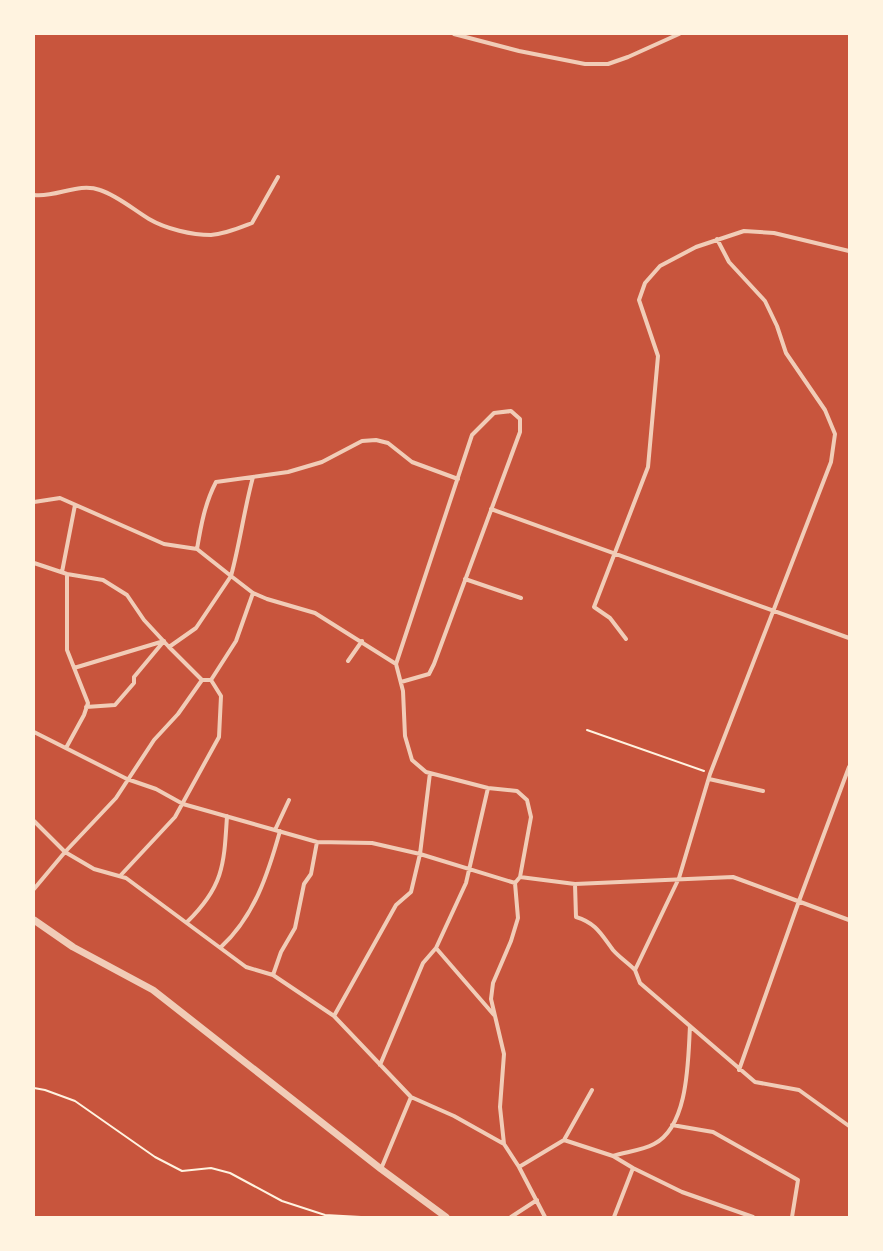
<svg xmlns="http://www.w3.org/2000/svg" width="883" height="1251" viewBox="0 0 883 1251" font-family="Helvetica,sans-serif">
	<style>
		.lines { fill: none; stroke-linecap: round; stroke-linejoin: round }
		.path { stroke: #fff3e0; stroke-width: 2 }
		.minor { stroke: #f1ccb7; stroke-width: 4 }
		.tertiary { stroke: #f1ccb7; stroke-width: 7 }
	</style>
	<rect width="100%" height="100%" fill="#c8553d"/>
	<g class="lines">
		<path class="path" d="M587,730l117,41
			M34,1088l11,2 30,11 80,56 27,14 29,-3 19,5 52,28 43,14 36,2"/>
		<path class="minor" d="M454,34l65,17 66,13h23l20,-7 51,-23
			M34,195c22,3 44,-13 66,-5 18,6 34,20 49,29 17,10 43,16 62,16 14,-1 28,-7 41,-12l26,-46
			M717,239l12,23 36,39 12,25 9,27 39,57 10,24 -4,28 -121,312 -31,104 -44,92 5,13 115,99 44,8 50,36
			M34,502l26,-4 104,46 33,5 34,27c9,-33 13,-66 22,-99
			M491,509l358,129
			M197,549c4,-24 8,-46 19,-67l72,-10 34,-10 40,-21 14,-1 12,3 24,19 46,17
			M34,563l33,11 36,6 24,15 17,25 25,27
			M62,572l13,-67
			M465,579l56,19
			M626,639l-16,-21 -16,-11 54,-140 10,-111 -19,-56 6,-17 15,-17 36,-19 48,-16 30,2 75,18
			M348,661l14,-20
			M74,668l90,-27
			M202,680l-24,34 -24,26 -38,58 -51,54 29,17 32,9 120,89 27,8 61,41 77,81 43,19 50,28
			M211,680h-9l-33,-33 27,-19 35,-52 22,17 14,6 48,14 81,51
			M211,680l25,-39 17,-48
			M401,682l28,-8 5,-10 86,-232v-13l-9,-8 -17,2 -22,22 -76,229 7,27 2,45 7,24 14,12 62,16 29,3 10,9 4,17 -11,60 -5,6 3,35 -7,23 -18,42 -2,16 13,55 -4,53 4,37 15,23 26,50
			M86,707l29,-2 19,-22v-6l30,-36
			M34,732l93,47 29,10 27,15 134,38 55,1 48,11 95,29
			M66,748l18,-33 4,-12 -21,-53v-76
			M709,779l54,12
			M34,821l31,31 -31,37
			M275,830l14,-30
			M120,876l55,-59 44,-80 2,-41 -10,-16
			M520,877l55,7 158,-7 116,43
			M575,884l1,33c20,6 25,17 37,33 6,7 15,13 22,20
			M187,922c37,-36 37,-58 40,-106
			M221,947c33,-30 47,-73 59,-116
			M436,948l58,67
			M273,975l8,-23 14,-24 9,-44 7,-10 6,-32
			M334,1016l62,-111 15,-13 9,-38 10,-81
			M380,1065l43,-102 13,-15 30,-65 22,-95
			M739,1070l60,-169 50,-134
			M672,1125l41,7 85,48 -6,37
			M564,1140l28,-50
			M613,1156c13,-4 30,-6 41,-12 35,-18 34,-85 36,-118
			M519,1167l45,-27 49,16 20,12 49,24 71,25
			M381,1169l30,-72
			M511,1217l26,-17
			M614,1217l19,-49"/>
		<path class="tertiary" d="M34,920l39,27 80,43 228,179 65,48"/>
	</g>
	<rect width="883" height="1251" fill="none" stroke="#fff3e0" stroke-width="70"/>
</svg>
